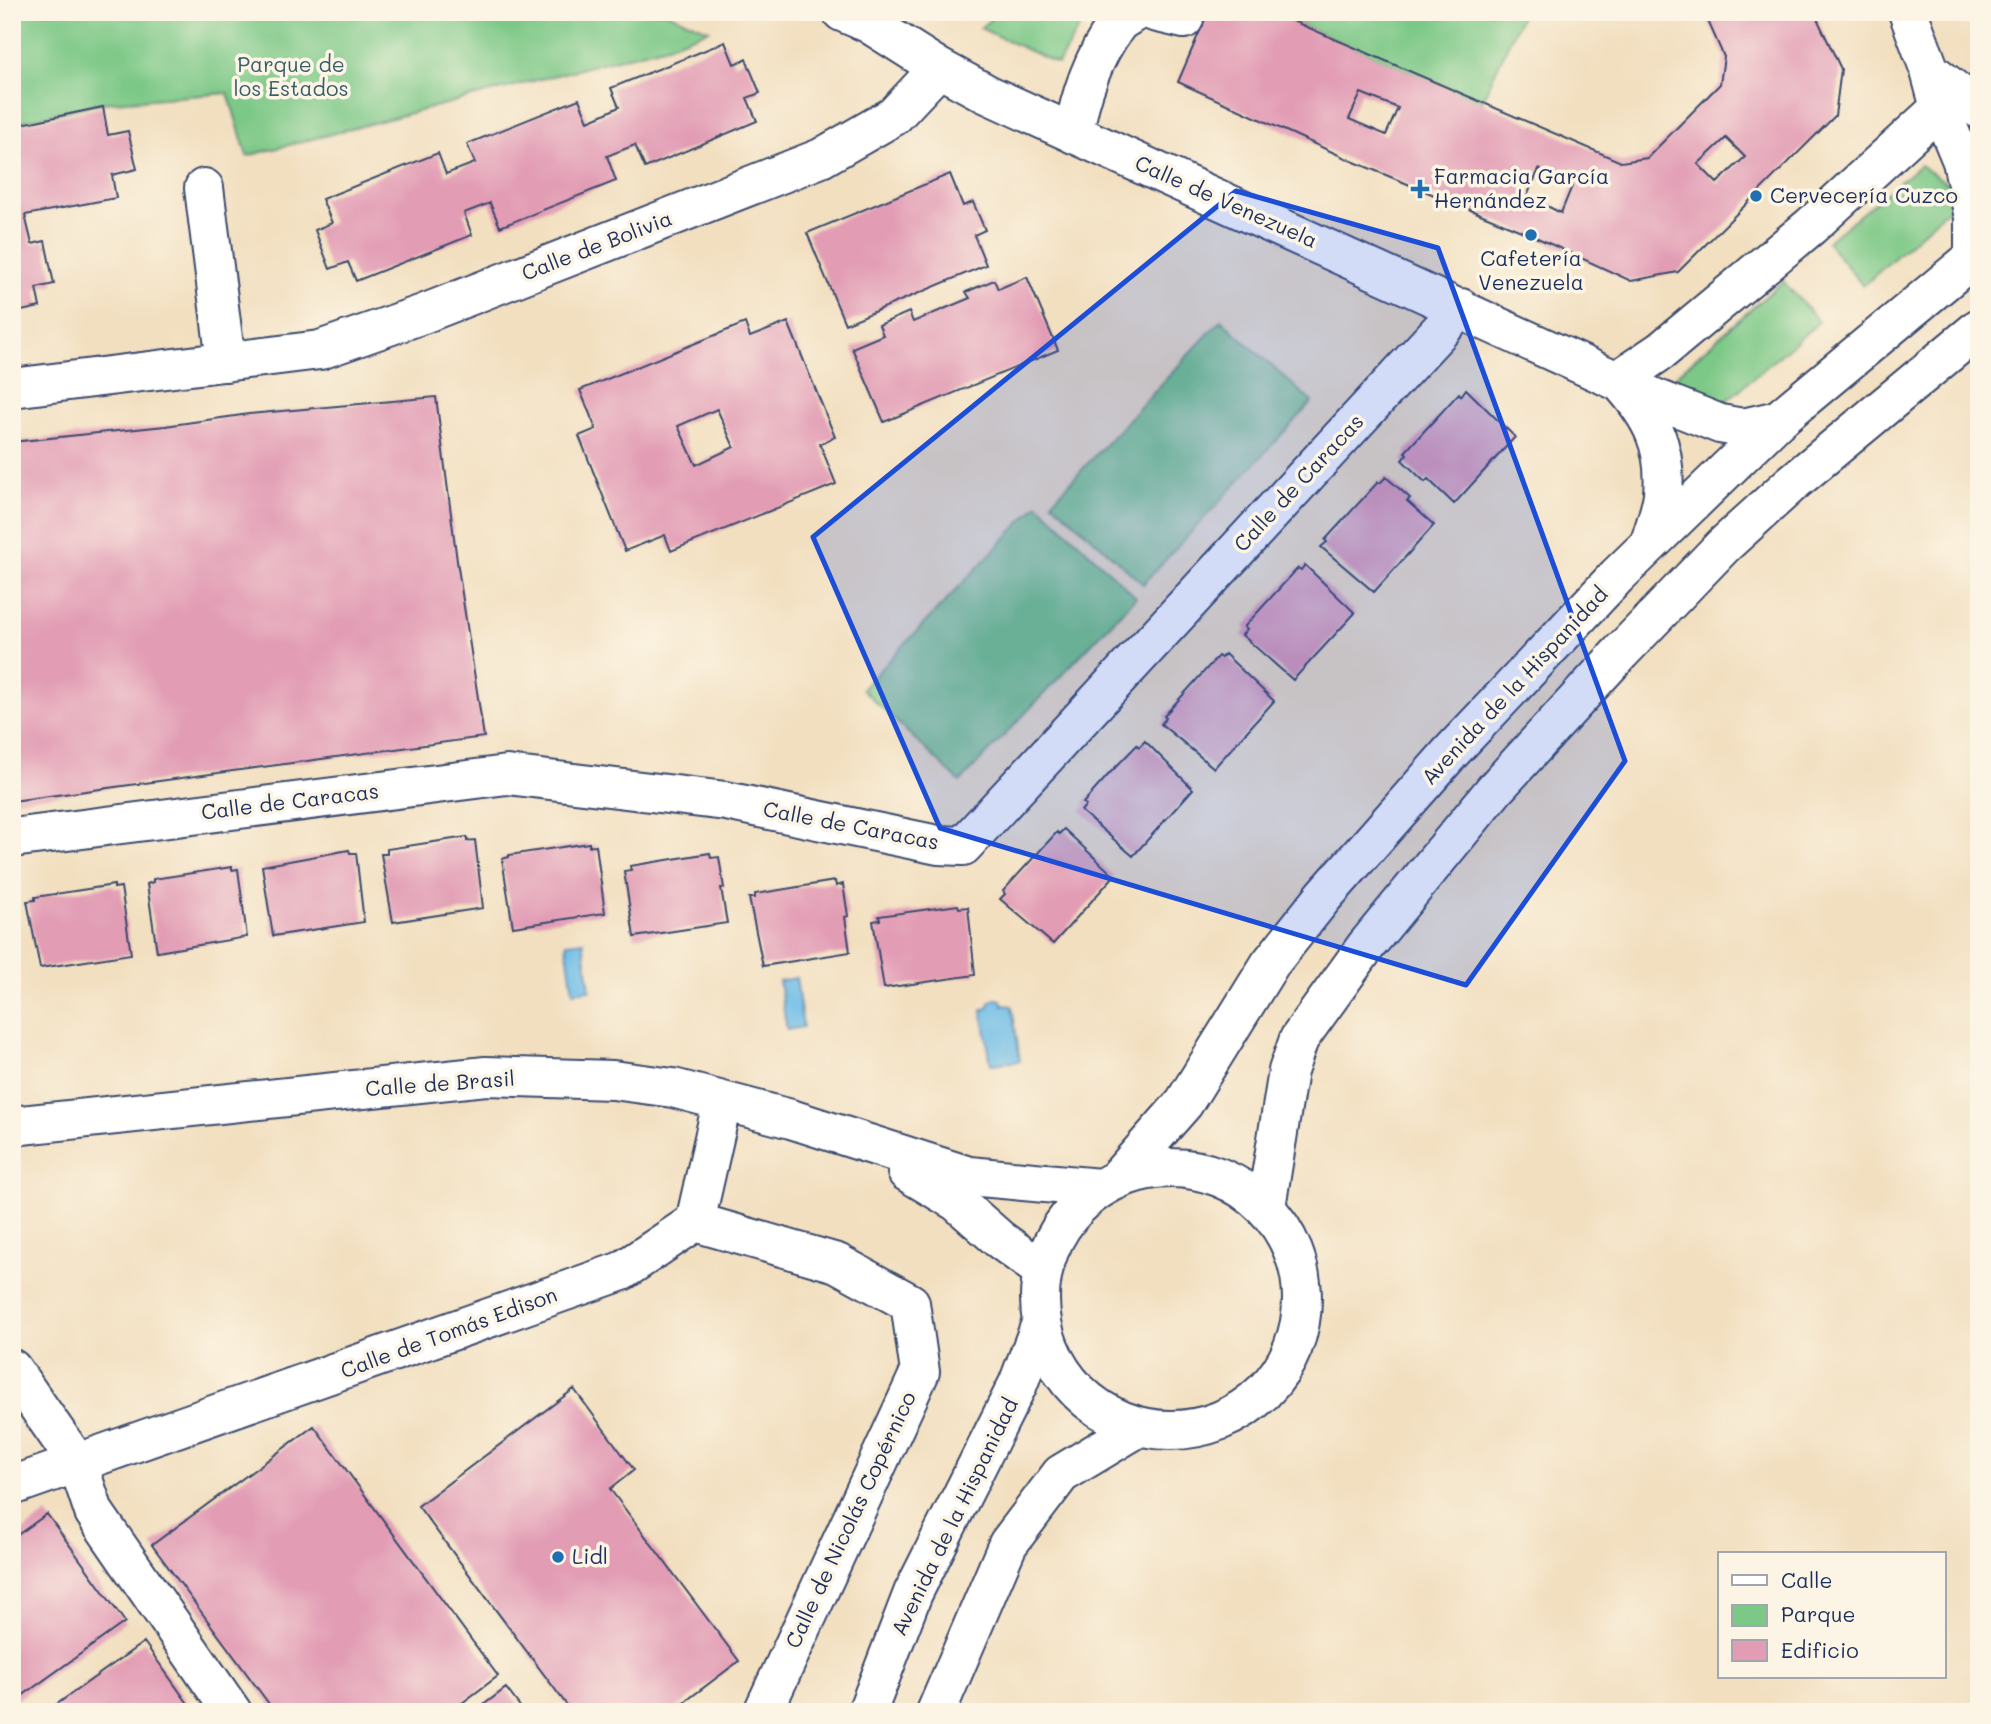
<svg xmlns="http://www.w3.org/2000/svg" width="1991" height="1724" viewBox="0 0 1991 1724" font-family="Mali,sans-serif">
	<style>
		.green { fill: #7cc886; stroke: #4c7c72; stroke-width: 2 }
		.water { fill: #6cbce7; stroke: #4476a2; stroke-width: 2 }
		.building { fill: #e29db5; fill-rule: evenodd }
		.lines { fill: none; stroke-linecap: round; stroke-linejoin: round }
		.minor-casing { stroke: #3b496d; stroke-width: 42 }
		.major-casing { stroke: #3b496d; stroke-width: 42 }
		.minor { stroke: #fff; stroke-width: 38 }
		.major { stroke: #fff; stroke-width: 38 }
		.marked { fill: #1d4ed8; fill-opacity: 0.2; stroke: #1d4ed8; stroke-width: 5; stroke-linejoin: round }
		.poi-dot { fill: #1f6fb2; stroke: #fcf5e5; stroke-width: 2.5 }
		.labels { text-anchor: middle; stroke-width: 7; stroke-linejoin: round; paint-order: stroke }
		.park-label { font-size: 21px; fill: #385d6a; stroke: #fcf5e5 }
		.poi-label { font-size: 21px; fill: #1b2f5e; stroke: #fcf5e5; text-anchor: start }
		.street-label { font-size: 21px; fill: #1b2f5e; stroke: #fcf5e5 }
	</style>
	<rect width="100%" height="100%" fill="#fcf5e5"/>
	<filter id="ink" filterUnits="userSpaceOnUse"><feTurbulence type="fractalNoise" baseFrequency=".0143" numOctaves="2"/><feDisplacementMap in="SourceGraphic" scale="14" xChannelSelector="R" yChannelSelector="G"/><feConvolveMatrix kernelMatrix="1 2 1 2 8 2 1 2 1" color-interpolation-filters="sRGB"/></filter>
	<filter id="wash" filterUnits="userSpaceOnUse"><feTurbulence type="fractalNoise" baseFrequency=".00686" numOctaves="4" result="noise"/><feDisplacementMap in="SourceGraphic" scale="28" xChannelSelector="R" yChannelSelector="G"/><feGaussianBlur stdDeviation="1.57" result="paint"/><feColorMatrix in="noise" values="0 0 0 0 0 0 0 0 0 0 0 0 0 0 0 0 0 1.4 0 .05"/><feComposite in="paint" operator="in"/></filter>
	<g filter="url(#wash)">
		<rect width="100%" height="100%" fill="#f2dfc0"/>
		<path class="green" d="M12,12h653l44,18 -42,16 -420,110 -19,-63 -128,10 -88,21z
			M999,12h95l-14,14 -22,38 -78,-36z
			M1272,12h251l-42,91z
			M1920,165l30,20 7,16 -94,85 -36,-44z
			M1783,281l36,41 -95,81 -41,-9 -7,-19z
			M1221,320l91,82 -169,182 -91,-82z
			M1038,504l98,93 -176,185 -98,-93z"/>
		<path class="water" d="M583,941l7,49 -17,2 -7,-49z
			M796,978l7,49 -16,3 -8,-49z
			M996,999l5,1 2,5 9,1 8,55 -29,3 -9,-54 6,-2 3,-7z"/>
		<g id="blocks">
			<path class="building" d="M1208,12h64l349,150 26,-4 73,-74 4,-27 -20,-45h110l27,57 -6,47 -157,156 -47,9 -100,-46 -179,-74 -174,-79zM1361,93l37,15 -12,27 -37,-16zM1726,138l19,19 -28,26 -19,-19zM1539,169l33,17 -11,27 -34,-17z
				M725,42l9,22 12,-5 14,34 -13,5 10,23 -112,47 -10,-23 -18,7 -10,4 9,25 -116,46 -10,-24 -26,10 8,22 -116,46 -8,-19 -18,7 -15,-39 17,-7 -10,-24 116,-46 8,21 29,-11 -8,-19 112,-45 9,22 14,-6 17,-8 -8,-19z
				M103,107l5,28 20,-4 9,38 -25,6 4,23 -91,17 7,29 13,-3 9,43 -18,4 4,19 -28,6v-187z
				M950,174l13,32 10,-4 12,28 -11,5 12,30 -141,59 -38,-91z
				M1027,277l31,73 -174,72 -32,-74 31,-13 -4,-10 30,-13 4,10 57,-24 -4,-6 28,-12 4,9z
				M788,322l47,115 -15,7 16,40 -165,67 -6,-16 -40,16 -46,-115 17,-7 -16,-39 165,-67 5,14zM717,409l17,38 -38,18 -18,-39z
				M1466,389l49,48 -61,67 -26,-25 -3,3 -23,-22 5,-6 -2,-2 54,-59 2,3z
				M436,397l21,164 27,176 -472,64v-359l153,-16 84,-12z
				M1386,477l24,21 -3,3 27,24 -60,67 -53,-45 6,-5 -2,-2 53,-58 2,1z
				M1305,565l50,48 -62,67 -51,-45 5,-6 -3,-2 54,-59 3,2z
				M1225,654l49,47 -60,67 -53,-44 5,-6 -2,-2 54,-60 3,2z
				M1145,741l48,48 -60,67 -52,-45 5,-6 -3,-2 27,-30 27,-28 2,2z
				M1064,829l50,47 -61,68 -53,-45 5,-5 -2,-3 54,-59 2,2z
				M467,837v4l8,-1 8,68 -90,14 -12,-68h6v-5z
				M589,843v3l7,-1 9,68 -92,14 -11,-68 7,-2v-2z
				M349,850l1,3h6l8,69 -91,14 -11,-70z
				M710,853l1,5 8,-1 5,31h-3l6,35 -93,14 -10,-66 7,-1 -1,-4z
				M232,867v3l6,-1 9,68 -90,15 -10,-68 6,-2v-3z
				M835,881l1,5 7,-2 5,32 -3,1 5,35 -87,14 -14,-68h6v-4z
				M114,885v3l7,-1 10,67 -91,14 -13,-67 8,-1v-3z
				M958,905l1,3 9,-1 7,68 -91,13 -11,-67 7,-1 -1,-4z
				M574,1389l60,81 -24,19 129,172 -68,51h-99l-154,-206z
				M314,1426l184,250 -48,36h-175l-123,-167z
				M47,1514l78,108 -113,81v-164z
				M144,1642l50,70h-148z
				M506,1688l18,24h-50z"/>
		</g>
	</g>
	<g filter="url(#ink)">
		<use href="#blocks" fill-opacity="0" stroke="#3b496d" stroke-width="2"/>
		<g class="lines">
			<defs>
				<path id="minor" d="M842,12l26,11 71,45 48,26 670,305 63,25 23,4 35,-8
					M1154,12l30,7
					M1908,12l22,59 10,37 22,53 12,56v40
					M1930,71l49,38
					M1074,134c5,-37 20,-79 43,-109 4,-5 12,-9 18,-13
					M204,188l22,174
					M1618,380l43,-29 150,-125 129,-118
					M1622,384c30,34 45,63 41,110 -2,16 -8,32 -13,48
					M12,388l308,-38 103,-36 398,-156 73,-42 45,-48
					M12,838l495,-63 219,26 212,44 25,1 498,-538
					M12,1126l474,-50 127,4 60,8 118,31 178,57 131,12
					M907,1172l50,30 42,37 44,32
					M695,1222l142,41 73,40 10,69 -157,340
					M12,1369l66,95 16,48 138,200
					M12,1486l610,-215 73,-49 27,-119"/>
				<path id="major" d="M1040 1299a131 131 0 1 1 262 0a131 131 0 1 1-262 0Z
					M1117,1179l67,-76 86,-139 54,-68 127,-144 166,-176 161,-156 201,-167
					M1266,1207l22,-136 11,-32 67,-93 129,-157 126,-137 102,-106 68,-62 188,-156
					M867,1712l46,-119 105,-209 24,-63
					M936,1712l72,-168 53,-70 78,-47"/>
			</defs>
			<use href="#minor" class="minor-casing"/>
			<use href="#major" class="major-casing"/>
			<use href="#minor" class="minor"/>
			<use href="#major" class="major"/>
		</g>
	</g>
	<path class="marked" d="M1236,191l202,57 187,513 -159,224 -526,-157 -127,-291z"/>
	<g class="poi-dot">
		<path d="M1416.5 178.5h7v7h7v7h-7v7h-7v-7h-7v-7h7z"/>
		<circle cx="1756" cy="196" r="7"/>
		<circle cx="1531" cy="235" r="7"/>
		<circle cx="558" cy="1557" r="7"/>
	</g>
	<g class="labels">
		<g class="park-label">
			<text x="291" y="72">Parque de<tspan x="291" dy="24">los Estados</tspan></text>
		</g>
		<g class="poi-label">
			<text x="1434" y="184">Farmacia García<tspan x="1434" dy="24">Hernández</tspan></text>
			<text x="1770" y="203">Cervecería Cuzco</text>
			<text x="1531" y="266" text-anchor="middle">Cafetería<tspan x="1531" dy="24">Venezuela</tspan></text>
			<text x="572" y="1564">Lidl</text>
		</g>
		<g class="street-label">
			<text transform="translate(1226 202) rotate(24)" y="7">Calle de Venezuela</text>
			<text transform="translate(597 246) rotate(-21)" y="7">Calle de Bolivia</text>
			<text transform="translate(1299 483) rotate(-47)" y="7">Calle de Caracas</text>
			<text transform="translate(1515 686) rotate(-47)" y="7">Avenida de la Hispanidad</text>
			<text transform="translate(290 802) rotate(-7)" y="7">Calle de Caracas</text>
			<text transform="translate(851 826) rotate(11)" y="7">Calle de Caracas</text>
			<text transform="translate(440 1084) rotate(-4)" y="7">Calle de Brasil</text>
			<text transform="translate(449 1333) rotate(-20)" y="7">Calle de Tomás Edison</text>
			<text transform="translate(955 1517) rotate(-64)" y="7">Avenida de la Hispanidad</text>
			<text transform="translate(851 1520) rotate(-65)" y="7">Calle de Nicolás Copérnico</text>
		</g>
	</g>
	<rect width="1991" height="1724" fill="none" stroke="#fcf5e5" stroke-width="42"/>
	<rect x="1718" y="1552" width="228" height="126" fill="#fcf5e5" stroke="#a2a6af" stroke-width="2"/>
	<rect x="1732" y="1575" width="35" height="10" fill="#ffffff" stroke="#a2a6af" stroke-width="2"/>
	<text x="1781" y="1588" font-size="21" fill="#1b2f5e">Calle</text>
	<rect x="1732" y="1605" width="35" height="21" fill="#7cc886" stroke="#a2a6af" stroke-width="2"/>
	<text x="1781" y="1622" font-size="21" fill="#1b2f5e">Parque</text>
	<rect x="1732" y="1640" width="35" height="21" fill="#e29db5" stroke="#a2a6af" stroke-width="2"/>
	<text x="1781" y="1658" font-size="21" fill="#1b2f5e">Edificio</text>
</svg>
